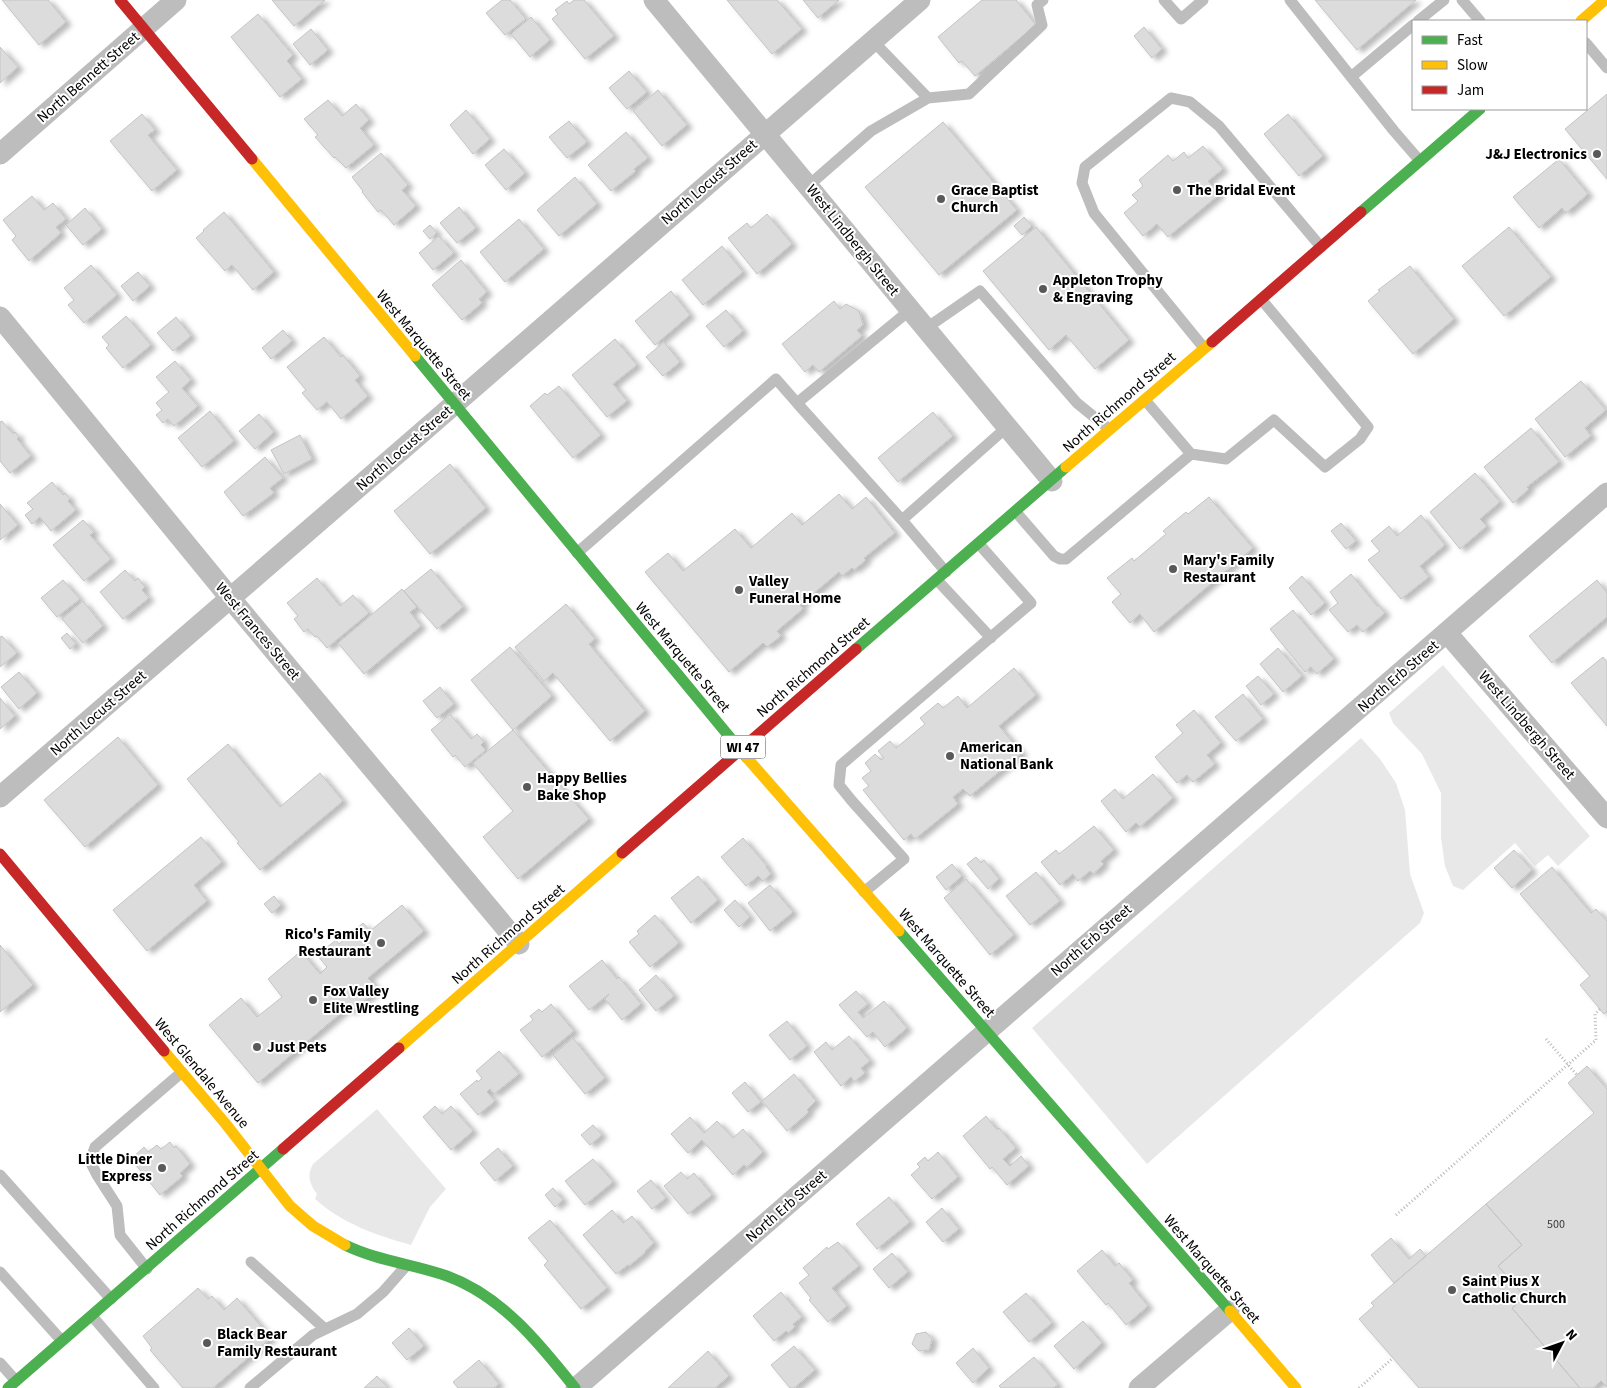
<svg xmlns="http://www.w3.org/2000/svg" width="1607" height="1388" viewBox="0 0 1607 1388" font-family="'Source Sans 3',sans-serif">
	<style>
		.green { fill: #e8e8e8 }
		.building { fill: #dcdcdc; stroke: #c4c4c4; filter: url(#shadow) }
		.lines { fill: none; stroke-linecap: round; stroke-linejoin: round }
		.path { stroke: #b8b8b8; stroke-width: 3; stroke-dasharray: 1 2.5; stroke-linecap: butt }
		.lane { stroke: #bdbdbd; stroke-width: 11 }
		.street { stroke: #bdbdbd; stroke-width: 21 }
		.fast { stroke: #4caf50; stroke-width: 11 }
		.slow { stroke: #ffc107; stroke-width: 11 }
		.jam { stroke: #c62828; stroke-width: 11 }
		.poi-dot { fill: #595959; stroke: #fff; stroke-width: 2 }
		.labels { text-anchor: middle; stroke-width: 4; stroke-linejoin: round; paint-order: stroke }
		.number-label { font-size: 12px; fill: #373737 }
		.shield { fill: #fff; stroke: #4c4c4c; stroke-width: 1 }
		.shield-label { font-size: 14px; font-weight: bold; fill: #000 }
		.street-label { font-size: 15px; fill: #000; stroke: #fff }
		.poi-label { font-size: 15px; font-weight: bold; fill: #000; stroke: #fff; text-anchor: start }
	</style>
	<defs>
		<filter id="shadow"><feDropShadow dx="5.5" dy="3" stdDeviation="2.5" flood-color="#0004"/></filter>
	</defs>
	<rect width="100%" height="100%" fill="#fff"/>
	<path class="green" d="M1443,665l147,171 -32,30 -10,-11 -13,11 -20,-23 -52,47 -10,-4 -8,-20 -4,-28v-45l-19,-39 -29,-31 -4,-10z
		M1361,738l19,21 16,24 9,27 5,64 14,39 -4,10 -273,241 -115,-136z
		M377,1109l69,80 -16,18 -19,38c-35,-10 -68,-21 -96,-46l2,-5c-8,-10 -10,-19 -4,-30z"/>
	<path class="building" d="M2,0h46l18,22 -27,23z
		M272,0h53l-31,26z
		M502,0h8l16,19 -21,16 -19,-22z
		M574,0h10l30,36 -29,23 -33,-40 6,-5 -3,-4 12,-9 2,3z
		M727,0h50l25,29 -30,25z
		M803,0h36l-21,18z
		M982,0h34l20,25 -61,51 -13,-15 -3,2 -21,-26z
		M1315,0h101l-59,50z
		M258,14l35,41 -6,6 15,18 -22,18 -49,-60z
		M531,17l19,23 -20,17 -19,-23z
		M1144,27l18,22 -10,9 -18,-22z
		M311,29l17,21 -18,15 -17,-21z
		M0,47l18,20 -18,16z
		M629,71l18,21 -20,17 -18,-21z
		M658,90l29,35 -25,21 -29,-35z
		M1607,94v85l-42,-50z
		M328,100l14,16 14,-12 13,16 -9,8 14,17 -28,23 -11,-11 -1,1 -19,-21 3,-2 -14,-16z
		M466,110l24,29 -17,15 -23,-29z
		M142,114l13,16 -7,5 29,35 -25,21 -42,-50z
		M1288,114l35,42 -24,20 -35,-42z
		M569,121l18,21 -20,16 -18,-21z
		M943,122l74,88 -78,65 -74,-88z
		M626,132l22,26 -14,11 2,2 -25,20 -23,-26z
		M1203,146l20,23 -15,12 12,13 -52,43 -11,-13 -14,12 -19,-23 14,-12 -6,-6 11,-9 -4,-6 29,-25 5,6 11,-9 4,6z
		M504,149l21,24 -19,17 -21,-25z
		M381,153l27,32 -6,5 14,16 -22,19 -13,-15 -3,2 -16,-20 1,-1 -11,-14z
		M1559,159l29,35 -22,19 -4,-5 -23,20 -26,-31z
		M575,177l22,27 -38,32 -22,-26z
		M32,196l12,14 9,-7 13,16 -10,8 5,6 -32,28 -17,-21 4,-4 -13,-16z
		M459,207l17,21 -19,15 -17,-20z
		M85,208l17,21 -19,16 -17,-20z
		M224,212l50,60 -21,18 -21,-25 -7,6 -29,-33 8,-7 -1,-1z
		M767,214l25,30 -35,30 -29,-36 19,-15 4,5z
		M1024,217l8,9 -10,9 -8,-9z
		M519,219l25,30 -39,33 -25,-30z
		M430,225l7,8 -7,6 -7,-8z
		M1036,227l93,113 -34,29 -29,-34 -17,15 -66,-79z
		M1509,227l42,50 -47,39 -42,-50z
		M439,236l15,17 -21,17 -14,-17z
		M722,246l21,26 -40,33 -21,-25z
		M461,260l26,32 -8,7 3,4 -20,17 -30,-35z
		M91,265l26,30 -33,28 -16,-18 6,-5 -10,-12z
		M1410,266l44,53 -41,35 -45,-53 12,-10 -2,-1z
		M138,272l12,14 -17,15 -12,-15z
		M671,291l19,24 -35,30 -20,-24z
		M834,301l6,8 6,-5 13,7 4,14 -6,5 5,6 -43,36 -6,-7 -8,7 -23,-28z
		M726,310l17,21 -19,16 -18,-21z
		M126,316l25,29 -28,23 -17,-20 3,-3 -7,-8z
		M176,317l15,19 -18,15 -16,-18z
		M283,330l9,11 -21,18 -9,-11z
		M324,337l17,20 2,-2 17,21 -5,4 13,16 -27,23 -14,-17 -10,8 -15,-17 4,-3 -19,-23z
		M615,339l22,26 -24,19 14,17 -20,16 -35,-42z
		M664,342l16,20 -17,14 -17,-19z
		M175,361l16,19 -9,8 16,18 -24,20 -6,-7 -5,4 -7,-8 6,-5 -6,-7 13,-11 -13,-15z
		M1581,381l25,29 -21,18 6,8 -26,21 -30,-38z
		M559,386l42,49 -28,23 -43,-52 15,-13 2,2z
		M210,411l24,30 -32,26 -24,-29z
		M933,412l20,24 -55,46 -20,-24z
		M259,414l15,18 -19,17 -16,-18z
		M2,421l11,13 2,-2 4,5 -2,2 14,17 -21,17 -10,-12v-39z
		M1531,428l28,34 -32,25 2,2 -16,14 -29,-36z
		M300,435l12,24 -28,15 -13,-24z
		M265,457l18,21 -13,10 4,5 -31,23 -19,-24z
		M450,464l36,44 -56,46 -36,-43z
		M1475,473l25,29 -20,17 7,7 -27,23 -30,-37z
		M52,482l11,13 2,-2 5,6 -2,2 8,9 -25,21 -11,-14 -8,7 -7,-9 8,-6 -6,-6z
		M839,494l13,15 14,-12 29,36 -31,25 2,2 -12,10 -2,-2 -10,8 -3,-4 -39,33 3,4 -26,22 4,5 -14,11 -4,-4 -34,29 -84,-100 23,-19 15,18 52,-42 16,19 41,-35 10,12z
		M1209,497l44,51 -99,84 -14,-18 -10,9 -18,-21 9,-8 -14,-16 25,-20 2,3 32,-27 -3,-3 23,-19 2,2z
		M0,504l18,21 -18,15z
		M1421,515l24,30 -25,21 9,11 -28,22 -33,-39 12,-9 -9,-10 18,-15 8,10z
		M83,520l11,12 -4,3 21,24 -27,22 -31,-36z
		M1341,523l15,18 -10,8 -15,-18z
		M431,569l32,38 -26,22 -33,-38z
		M125,570l10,11 3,-3 7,9 -3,3 7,8 -26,21 -23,-27z
		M1351,574l26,32 1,-1 7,8 -22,19 -6,-7 -9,7 -19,-22 9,-7 -8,-11z
		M1302,576l23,27 -14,12 -22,-27z
		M317,578l23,28 13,-11 16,18 -42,35 -10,-12 -2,1 -7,-8 -4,3 -10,-13 4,-3 -11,-13z
		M63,580l17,19 -23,18 -16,-19z
		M1597,580l10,13v24l-55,46 -23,-27z
		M402,589l15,18 -7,5 11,14 -57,48 -26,-31z
		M83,601l20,25 -20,17 -21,-24z
		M566,604l29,35 -6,5 56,67 -35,30 -57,-68 -9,8 -29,-34z
		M1293,610l41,49 -17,15 -6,-7 -6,5 -35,-43z
		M67,633l9,11 -6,5 -9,-11z
		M2,636l15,17 -17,14v-30z
		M510,647l42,49 -39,34 -42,-50z
		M1278,648l24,28 -19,16 -23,-28z
		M1603,657l4,5v64l-36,-43z
		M1014,668l22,27 -37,31 23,27 -52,43 -7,-7 -10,8 5,7 -43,35 -4,-5 -7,6 -41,-50 6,-4 -7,-8 9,-7 -6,-8 10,-9 6,6 3,-2 -6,-7 12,-10 6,7 29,-24 -5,-6 18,-15 5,5 15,-12 9,12z
		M19,672l18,21 -18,16 -18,-22z
		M1258,676l16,18 -13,11 -15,-19z
		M440,687l14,17 -17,14 -14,-17z
		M1243,694l20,25 -27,22 -21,-24z
		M0,698l15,18 -15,13z
		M1194,710l27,33 -14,12 8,9 -22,18 -6,-7 -10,8 -22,-26 28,-24 -7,-8z
		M450,714l21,25 6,-5 7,8 -3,3 5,5 -21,17 -10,-12 -2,2 -22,-27z
		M513,730l76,89 -71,60 -35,-42 30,-26 -40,-48z
		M118,737l40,48 -73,62 -41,-47z
		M228,744l52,63 40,-34 23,28 -83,69 -23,-27 2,-1 -52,-63z
		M1153,774l20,24 -33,29 -4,-4 -10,9 -25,-31 14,-12 8,10z
		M1094,826l20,24 -13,11 3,3 -11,10 -3,-3 -12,10 -5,-7 -13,11 -19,-23 15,-12 3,4z
		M201,837l21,25 -28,23 13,16 -60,50 -34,-41z
		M743,838l24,28 -1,1 5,7 -8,7 -5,-5 -12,10 -25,-29z
		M1514,850l18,20 -20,18 -18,-20z
		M976,857l5,6 3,-3 15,19 -11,10 -21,-25z
		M952,864l10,12 -16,14 -10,-13z
		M1552,867l39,46 5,-4 11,12v90l-3,3 -24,-29 10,-9 -70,-82z
		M1036,872l24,29 -30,24 -24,-29z
		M698,876l20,24 -27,23 -20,-25z
		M966,879l48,56 -24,20 -46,-57z
		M770,885l23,27 -23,19 -22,-28z
		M274,896l7,9 -9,8 -8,-9z
		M735,900l15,17 -11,10 -15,-17z
		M402,905l22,26 -56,47 10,11 -27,23 -4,-4 -89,75 -49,-58 32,-27 16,19 25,-20 -14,-18 33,-28 19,23 7,-7 -10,-12 19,-15 3,4 24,-21 7,8z
		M655,915l24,28 -29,24 -21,-25 10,-8 -2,-3z
		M0,945l33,40 -33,27z
		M602,960l15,19 2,-2 22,27 -19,16 -17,-21 4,-5 -20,16 -20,-24z
		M656,975l18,21 -18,15 -17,-21z
		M856,991l12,13 -10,8 5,6 21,-17 23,27 -22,19 -12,-15 -6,5 -28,-32z
		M551,1004l23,27 -32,26 -22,-27 13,-10 -3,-4 9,-7 3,3z
		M787,1021l20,25 -17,14 -21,-25z
		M849,1036l21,25 -9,7 4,5 -11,9 -3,-5 -10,9 -27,-34 12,-10 6,8z
		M573,1038l32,40 -20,16 -32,-39z
		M499,1051l20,23 -25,20 -4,-5 -3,3 8,9 -17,14 -18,-21 17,-14 1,2 4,-4 -6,-7z
		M1587,1066l20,23v298l-6,-6 -8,7h-13l-68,-80 13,-11 -27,-31 24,-21 -36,-41 108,-91 -26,-30z
		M794,1074l22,27 -9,9 2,2 -22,19 -25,-30z
		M745,1082l16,20 -13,10 -16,-19z
		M435,1106l7,8 9,-8 22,25 -22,19 -28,-33z
		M986,1116l11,14 2,-2 17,20 -13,11 7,7 11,-10 8,10 -22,19 -15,-18 -2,2 -27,-33z
		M690,1117l14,16 13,-12 16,17 10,-9 20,23 -16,15 -3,-2 -11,10 -31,-35 -14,13 -17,-19z
		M593,1125l9,10 -12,10 -9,-10z
		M170,1142l4,6 2,-2 14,18 -10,9 3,3 -23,19 -29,-36 13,-12 4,5 9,-7 4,4z
		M498,1148l15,18 -18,15 -15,-18z
		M938,1152l20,25 -26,22 -21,-24 9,-8 -3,-3 8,-7 3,4z
		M593,1159l20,23 -28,23 -20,-24z
		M681,1172l6,7 7,-6 18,22 -24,19 -24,-28z
		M651,1180l15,18 -14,11 -15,-18z
		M553,1188l10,12 -8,7 -10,-12z
		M889,1197l21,25 -33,27 -21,-25z
		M1486,1204l36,41 -24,21 27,31 -13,11 68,80h-161l-60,-69 15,-13 -3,-3z
		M942,1208l17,21 -16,13 -17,-20z
		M612,1210l11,13 9,-7 22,27 -9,8 1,1 -17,14 -1,-1 -12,9 -33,-39z
		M550,1220l57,68 -26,21 -37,-44 4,-4 -20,-23z
		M1391,1238l18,21 11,-10 6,7 -32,27 -23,-28z
		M838,1242l21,24 -27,22 15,18 -19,16 -19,-22 2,-2 -12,-15 10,-8 -6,-7 24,-21 1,2z
		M1102,1250l13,16 4,-3 14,17 -4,3 19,23 -22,19 -18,-22 -2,2 -29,-34z
		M892,1253l16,19 -19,16 -16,-19z
		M198,1288l10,11 4,-3 12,14 13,-12 34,40 -58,50h-30l-33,-38 2,-2 -9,-12z
		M781,1292l21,25 -9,7 2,3 -7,6 -2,-2 -12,10 -21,-25z
		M1026,1293l26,30 -23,19 -26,-30z
		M1083,1321l19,22 -28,26 -20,-23z
		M409,1328l15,18 -17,14 -15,-17z
		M926,1332l6,7 -3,11 -10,1 -7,-7 4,-10z
		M794,1346l21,24 -21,18h-4l-19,-23z
		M973,1348l16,20 -16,15 -17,-20z
		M708,1351l21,25 -14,12h-47z
		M1034,1357l24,28 -5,3h-52l-2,-2z
		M479,1360l20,24 -5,4h-36l-5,-6z
		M377,1376l11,12h-24z"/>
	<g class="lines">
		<path class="path" d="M1546,1039l31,36
			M1396,1215l200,-175 -1,-26 5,-5
			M1359,1388l34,-30"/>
		<path class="lane" d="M1164,0l17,19 22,-19
			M1290,0l104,131 26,30
			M1462,0l18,21
			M1418,21l26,-21
			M873,41l55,57 41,-4 73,-69 -5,-20 6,-5
			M1586,43l21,25
			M1351,77l62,-52
			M808,186l63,-55 57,-33
			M925,329l55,-38 97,112 32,26
			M1204,348l-110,-135 -12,-30 3,-16 86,-69 19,4 29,24 102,121
			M1145,400l46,54
			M797,403l105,117
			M1016,512l38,44 6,3h6l125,-105 35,5 48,-39 51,47 35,-28 8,-12 -107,-128
			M577,553l199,-174 21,24 113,-93
			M946,572l-44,-52 105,-93
			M937,580l54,58
			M864,892l40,-33 -52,-58 -13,-16 2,-20 190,-162 -52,-59
			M0,1175l111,124
			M251,1262l74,67
			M147,1269l-27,-34 -3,-29 -20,-31 -7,-14 5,-14 87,-75
			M0,1272l62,69
			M92,1316l62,72
			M0,1363l16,18
			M250,1388l63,-53 44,-21 26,-22 22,-25"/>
		<path class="street" d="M654,0l398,481
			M0,154l176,-154
			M0,317l231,282 288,345
			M1447,633l160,185
			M0,797c308,-264 613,-532 920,-797
			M576,1388l1031,-895
			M1139,1388l90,-77"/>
		<path class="fast" d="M1361,212l119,-103
			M415,356l332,402
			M856,649l210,-182
			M899,931l331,380
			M345,1245c33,16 68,19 102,31 55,20 93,68 128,112
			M8,1388l275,-239"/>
		<path class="slow" d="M1581,21l24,-21
			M252,159l163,197
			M1066,467l146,-125
			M747,758l152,173
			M399,1048l223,-195
			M164,1051l61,72 65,83 23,20 32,19
			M1230,1311l66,77"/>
		<path class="jam" d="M120,0l132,159
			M1212,342l149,-130
			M622,853l234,-204
			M0,854l164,197
			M283,1149l116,-101"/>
	</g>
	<g class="poi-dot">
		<circle cx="1597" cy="154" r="5"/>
		<circle cx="1177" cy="190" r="5"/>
		<circle cx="941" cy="199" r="5"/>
		<circle cx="1043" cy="289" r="5"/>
		<circle cx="1173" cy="569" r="5"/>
		<circle cx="739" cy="590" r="5"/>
		<circle cx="950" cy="756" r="5"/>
		<circle cx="527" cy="787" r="5"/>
		<circle cx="381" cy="943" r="5"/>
		<circle cx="313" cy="1000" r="5"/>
		<circle cx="257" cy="1047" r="5"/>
		<circle cx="162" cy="1168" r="5"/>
		<circle cx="1452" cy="1290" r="5"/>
		<circle cx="207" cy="1343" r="5"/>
	</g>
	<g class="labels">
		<g class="number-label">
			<text x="1556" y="1228">500</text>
		</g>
		<rect class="shield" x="720.5" y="735.5" width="45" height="23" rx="4"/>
		<g class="shield-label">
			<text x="743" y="752">WI 47</text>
		</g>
		<g class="street-label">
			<text transform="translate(88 77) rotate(-41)" y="5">North Bennett Street</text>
			<text transform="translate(709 182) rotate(-41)" y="5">North Locust Street</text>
			<text transform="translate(853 240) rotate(51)" y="5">West Lindbergh Street</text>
			<text transform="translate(424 345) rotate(50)" y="5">West Marquette Street</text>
			<text transform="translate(1119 402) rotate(-41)" y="5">North Richmond Street</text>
			<text transform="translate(404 448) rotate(-41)" y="5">North Locust Street</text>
			<text transform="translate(258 631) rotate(50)" y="5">West Frances Street</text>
			<text transform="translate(683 657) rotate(50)" y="5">West Marquette Street</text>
			<text transform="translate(813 667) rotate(-41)" y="5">North Richmond Street</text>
			<text transform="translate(1398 676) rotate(-41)" y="5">North Erb Street</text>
			<text transform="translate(98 713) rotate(-41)" y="5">North Locust Street</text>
			<text transform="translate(1527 725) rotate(49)" y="5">West Lindbergh Street</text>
			<text transform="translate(508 934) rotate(-41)" y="5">North Richmond Street</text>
			<text transform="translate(1091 940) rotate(-41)" y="5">North Erb Street</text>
			<text transform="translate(947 963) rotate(49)" y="5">West Marquette Street</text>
			<text transform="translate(202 1073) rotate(50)" y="5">West Glendale Avenue</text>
			<text transform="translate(202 1200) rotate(-41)" y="5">North Richmond Street</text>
			<text transform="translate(786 1206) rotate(-41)" y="5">North Erb Street</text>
			<text transform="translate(1212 1269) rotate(49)" y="5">West Marquette Street</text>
		</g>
		<g class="poi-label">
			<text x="1587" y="159" text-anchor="end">J&amp;J Electronics</text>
			<text x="951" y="195">Grace Baptist<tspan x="951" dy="17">Church</tspan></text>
			<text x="1187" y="195">The Bridal Event</text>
			<text x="1053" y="285">Appleton Trophy<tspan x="1053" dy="17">&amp; Engraving</tspan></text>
			<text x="1183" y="565">Mary's Family<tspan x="1183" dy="17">Restaurant</tspan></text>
			<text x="749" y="586">Valley<tspan x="749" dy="17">Funeral Home</tspan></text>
			<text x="960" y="752">American<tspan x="960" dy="17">National Bank</tspan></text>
			<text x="537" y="783">Happy Bellies<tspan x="537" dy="17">Bake Shop</tspan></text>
			<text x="371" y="939" text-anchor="end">Rico's Family<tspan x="371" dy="17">Restaurant</tspan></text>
			<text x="323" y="996">Fox Valley<tspan x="323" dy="17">Elite Wrestling</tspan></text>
			<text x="267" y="1052">Just Pets</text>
			<text x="152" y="1164" text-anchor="end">Little Diner<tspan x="152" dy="17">Express</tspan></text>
			<text x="1462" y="1286">Saint Pius X<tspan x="1462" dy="17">Catholic Church</tspan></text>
			<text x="217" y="1339">Black Bear<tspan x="217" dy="17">Family Restaurant</tspan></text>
		</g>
	</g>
	<rect x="1412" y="20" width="175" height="90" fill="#ffffff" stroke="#999999"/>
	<rect x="1422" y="36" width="25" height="8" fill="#4caf50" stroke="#999999"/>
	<text x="1457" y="45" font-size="15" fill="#000000">Fast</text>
	<rect x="1422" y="61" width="25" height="8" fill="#ffc107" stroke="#999999"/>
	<text x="1457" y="70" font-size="15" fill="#000000">Slow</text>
	<rect x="1422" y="86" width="25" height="8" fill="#c62828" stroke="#999999"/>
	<text x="1457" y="95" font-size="15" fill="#000000">Jam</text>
	<g transform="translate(1562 1343) rotate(49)" stroke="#ffffff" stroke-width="4" paint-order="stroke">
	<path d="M0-4L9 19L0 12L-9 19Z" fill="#000000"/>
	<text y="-8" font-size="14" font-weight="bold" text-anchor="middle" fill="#000000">N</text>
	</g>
</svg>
